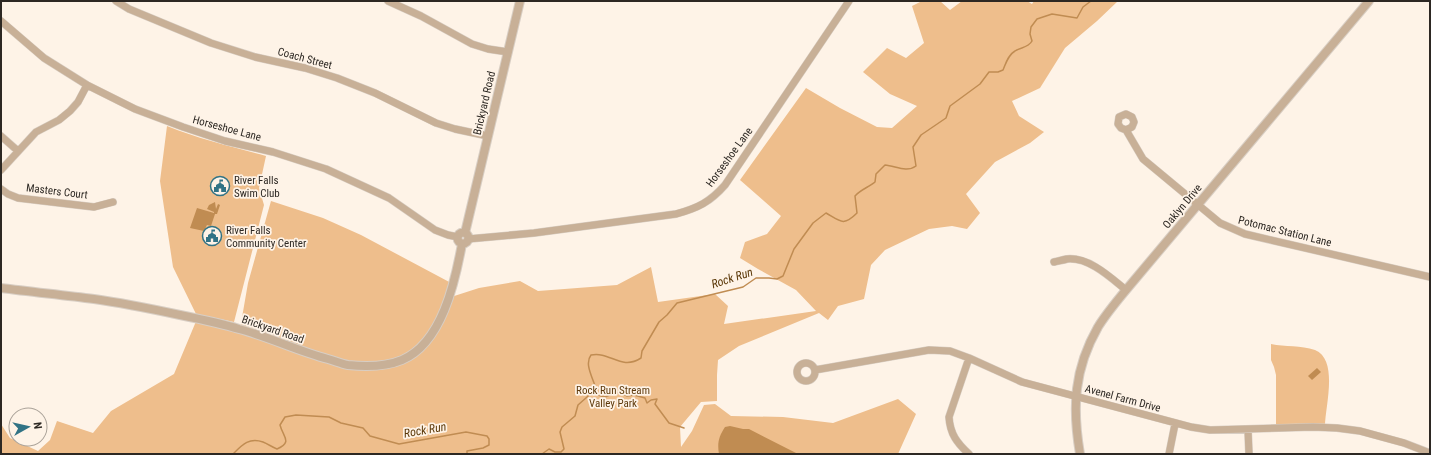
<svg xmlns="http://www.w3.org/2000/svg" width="1431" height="455" viewBox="0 0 1431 455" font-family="'Roboto Condensed',sans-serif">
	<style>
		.green { fill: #eebe8c }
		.water { fill: #c08c52 }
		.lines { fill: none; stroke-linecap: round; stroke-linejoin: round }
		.stream { stroke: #c08c52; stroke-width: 1.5 }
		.minor-casing { stroke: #d8cec4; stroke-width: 8 }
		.tertiary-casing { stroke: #d8cec4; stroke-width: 10 }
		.minor { stroke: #c8b097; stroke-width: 7 }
		.tertiary { stroke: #c8b097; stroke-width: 8 }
		.labels { text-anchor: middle; stroke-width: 3.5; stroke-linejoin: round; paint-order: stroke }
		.street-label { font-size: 11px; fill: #2d2823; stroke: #fef3e7 }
		.poi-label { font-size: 11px; fill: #2d2823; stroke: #fef3e7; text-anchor: start }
		.park-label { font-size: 11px; fill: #5f3b0d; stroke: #fef3e7 }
		.water-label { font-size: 12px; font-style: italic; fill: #5b3808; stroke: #fef3e7 }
	</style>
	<rect width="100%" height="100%" fill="#fef3e7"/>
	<path class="green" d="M922,1h18l10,9 12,-9h65l5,3 2,-3h84l-21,20 -32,27 -25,40 -28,13 7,15 25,16 -14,11 -35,19 -29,32 14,19 -13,16 -15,-3 -23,3 -44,21 -14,15 -7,34 -26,7 -10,14 -9,-7 -80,33 -21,14 -1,15v26l-16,1 -21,25 1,20 11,-16 12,-26 11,-1 16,12 52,1 50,6 65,-24 18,15 -18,40h-897v-30l9,14 28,13 12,-11 7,-19 36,12 18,-22 63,-37 23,-55 43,10 8,-46 23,-82 52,17 38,17 92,49 -5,14 31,-10 41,-7 18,10 79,-6 34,-18 7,35 57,-8 13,12 -4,18 92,-13 -20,-21 -38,-21 -18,-11 5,-16 22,-8 14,-18 -41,-36 66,-92 34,20 37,19 15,1 25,-22 -27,-12 -27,-22 24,-24 19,10 18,-15 -12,-37z
		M167,126c32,13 66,21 99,30l-7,32 5,17 -30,117 -38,-8 -23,-47 -13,-86z
		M1271,344c14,3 30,1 44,6 24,10 10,57 10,76l-49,1v-52l-2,-8 -3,-7z"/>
	<path class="water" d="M215,202l1,7 2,-5 2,1 -3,9h-2l-4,12 -4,-1 -3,6 -14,-3 7,-20 17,5v-1l-7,-3 2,-4z
		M1317,368l4,4 -9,8 -4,-4z
		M730,426l13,3h6l49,25h-79c-2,-11 0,-18 6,-27z"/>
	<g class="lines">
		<path class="stream" d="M594,393c10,5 11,5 21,-1l8,2 4,2 7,-1 11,3 2,5 4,-3 6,-1 -2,5 14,19 15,5
			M233,454c9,-9 16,-17 30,-12 5,2 9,5 14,7 16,-7 6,-12 3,-24l5,-8 11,-2 33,2 12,6 22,5 7,8 29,8 67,-12 21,4 2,3v6l-6,3 -16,3v3
			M542,454l7,-5 6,3h6l3,-3 -4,-17 2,-5 13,-11 3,-11 18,-16c-3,-11 -12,-25 -5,-34 19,-4 30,16 50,3l1,-7 17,-29 8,-7 10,-12 66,-16 13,-9h13l8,1 6,-3 11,-27 19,-26 13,-10c14,8 17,14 31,0l-2,-17c5,-6 14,-9 20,-14l1,-8 9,-9c11,1 21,8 31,1l-3,-19 8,-12 25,-17 4,-12 30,-22 9,-12h9l5,-2c3,-7 5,-15 12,-19 6,-4 13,-3 17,-10l-2,-7 1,-7 6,-8 15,-5 25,4 6,-11 8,-6"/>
		<defs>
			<path id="minor" d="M116,1l13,8 82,34 44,14 50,11 32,10 38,15 61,30 19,6 33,7
				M388,1l33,15 51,28 16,5 20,3
				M1,21l43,37 43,27 48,24 48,18 42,14 48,11 53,17 63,29 46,32 13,5 10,2
				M1126,130l6,-3 2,-5 -2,-5 -6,-3 -7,3 -1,7 3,4 5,2 17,29 77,64 25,11 185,43
				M1,136l17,15
				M1,170l35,-38 23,-12 11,-9 8,-9 9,-17
				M1,189l7,5 10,4 76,9 19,-5
				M468,239l66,-6 142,-19c22,-6 34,-12 49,-29l124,-184
				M1054,262c4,-1 9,-2 13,-3 22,-2 43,18 59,31
				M797 372a9 9 0 1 1 18 0a9 9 0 1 1-18 0Z
				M815,370l114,-20 21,1 19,7 53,24 169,45 19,3 103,-3 24,1 23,3 44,12 26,10
				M1248,430l1,24
				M969,454c-12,-11 -19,-20 -20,-37l20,-59
				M1169,454l6,-30"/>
			<path id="tertiary" d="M457.5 238a5.5 5.5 0 1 1 11 0a5.5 5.5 0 1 1-11 0Z
				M465,233l55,-232
				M1,288c31,4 62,7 93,11 29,4 58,10 86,16 20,4 40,8 59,14 30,8 59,22 89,30 7,2 14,5 20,6 18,2 37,2 54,-5 40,-17 53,-78 60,-116
				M1080,454c-8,-47 -6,-85 18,-127 8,-13 18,-25 28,-37l243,-289"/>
		</defs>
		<use href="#minor" class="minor-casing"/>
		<use href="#tertiary" class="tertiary-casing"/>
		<use href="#minor" class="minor"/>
		<use href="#tertiary" class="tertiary"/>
	</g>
	<defs>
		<symbol id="civic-ring" viewBox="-11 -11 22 22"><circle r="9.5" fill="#fef3e7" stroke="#317385" stroke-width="1.5"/><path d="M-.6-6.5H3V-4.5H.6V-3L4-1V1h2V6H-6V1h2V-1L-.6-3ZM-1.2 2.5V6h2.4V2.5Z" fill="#317385"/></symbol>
	</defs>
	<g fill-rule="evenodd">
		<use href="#civic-ring" x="209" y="175" width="22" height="22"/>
		<use href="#civic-ring" x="201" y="225" width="22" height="22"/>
	</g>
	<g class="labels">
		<g class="street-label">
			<text transform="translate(305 58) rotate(15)" y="4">Coach Street</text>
			<text transform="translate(484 103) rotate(-77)" y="4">Brickyard Road</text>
			<text transform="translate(227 128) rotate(15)" y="4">Horseshoe Lane</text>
			<text transform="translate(729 157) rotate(-54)" y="4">Horseshoe Lane</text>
			<text transform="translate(57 191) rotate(7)" y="4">Masters Court</text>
			<text transform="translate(1182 206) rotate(-50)" y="4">Oaklyn Drive</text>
			<text transform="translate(1285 231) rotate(14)" y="4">Potomac Station Lane</text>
			<text transform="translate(273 329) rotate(19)" y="4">Brickyard Road</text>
			<text transform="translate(1123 398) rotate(15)" y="4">Avenel Farm Drive</text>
		</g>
		<g class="poi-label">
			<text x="234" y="184">River Falls<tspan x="234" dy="13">Swim Club</tspan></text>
			<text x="226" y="234">River Falls<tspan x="226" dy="13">Community Center</tspan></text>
		</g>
		<g class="park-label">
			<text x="613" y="394">Rock Run Stream<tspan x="613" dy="13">Valley Park</tspan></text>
		</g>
		<g class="water-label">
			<text transform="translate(732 278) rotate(-18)" y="4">Rock Run</text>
			<text transform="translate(425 430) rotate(-10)" y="4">Rock Run</text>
		</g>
	</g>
	<rect width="1431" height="455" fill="none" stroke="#2d2823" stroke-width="4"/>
	<g transform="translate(28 427) rotate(82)"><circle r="19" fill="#fef3e7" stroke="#aaa299"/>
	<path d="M0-3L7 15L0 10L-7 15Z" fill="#317385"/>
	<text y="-6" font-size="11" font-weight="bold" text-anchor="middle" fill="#2d2823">N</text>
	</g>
</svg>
